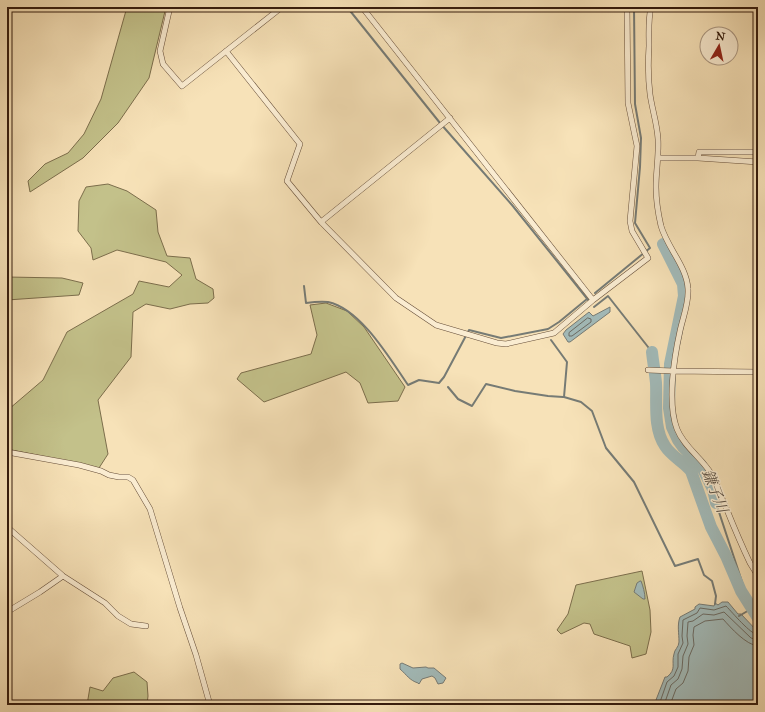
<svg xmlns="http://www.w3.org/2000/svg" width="765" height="712" viewBox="0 0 765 712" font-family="'IM FELL Great Primer','Noto Serif JP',serif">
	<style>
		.green { fill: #c3c18a; stroke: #7c6e4c }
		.water { fill: #a2bbba; stroke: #767b75 }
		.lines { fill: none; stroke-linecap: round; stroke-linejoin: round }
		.shore { stroke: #6b6b64; stroke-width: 1 }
		.stream { stroke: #767b75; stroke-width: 2 }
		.river { stroke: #a2bbba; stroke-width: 12 }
		.minor-casing { stroke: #654d38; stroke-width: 6 }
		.minor { stroke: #faecd1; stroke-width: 5 }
		.labels { text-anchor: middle; stroke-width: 3; stroke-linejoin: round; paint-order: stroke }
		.water-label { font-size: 15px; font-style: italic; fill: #554b41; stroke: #faecd1 }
	</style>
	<rect width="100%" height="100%" fill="#f7e2b8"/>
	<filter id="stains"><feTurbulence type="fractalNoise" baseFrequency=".005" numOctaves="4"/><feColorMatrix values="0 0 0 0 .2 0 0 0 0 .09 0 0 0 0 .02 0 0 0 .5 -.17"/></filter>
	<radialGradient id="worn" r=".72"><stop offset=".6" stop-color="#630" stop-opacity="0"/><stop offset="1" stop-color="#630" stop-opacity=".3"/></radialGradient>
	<path class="green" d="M127,7h39l-17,71 -31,45 -35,35 -53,34 -2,-11 17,-17 23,-11 16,-19 17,-35z
		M108,184l19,7 29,19 2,22 9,24 23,2 6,21 17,10 1,9 -6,5 -18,1 -20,5 -24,-5 -13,8 -2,45 -33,43 10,54 -9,14 -92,-19v-41l2,1 34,-29 24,-48 66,-38 6,-13 30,6 13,-12 -16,-13 -49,-12 -24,10 -2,-12 -13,-17 1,-30 7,-14z
		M7,277l55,1 21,5 -4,12 -72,5z
		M326,303l21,8 17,16 41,60 -7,14 -30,2 -8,-20 -14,-11 -82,30 -27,-23 4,-6 70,-19 6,-19 -7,-30z
		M642,571l8,39 1,22 -5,22 -14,4 -2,-12 -36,-12 -4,-10 -6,-1 -23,11 -4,-4 11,-16 8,-29z
		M134,672l13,10 1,14 -1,9h-60l3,-18 13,4 10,-13z"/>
	<path class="water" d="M610,307v5l-40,30h-2l-5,-8 3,-4 23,-18 4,4z
		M640,581h1c2,5 4,12 4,18h-2l-9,-7 3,-9z
		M722,602h6l10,12h3l17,18v73h-104l11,-28h2c10,-8 4,-13 7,-23 0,-4 5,-7 5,-12 0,-9 -2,-17 1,-25l15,-8v-2l4,-3 15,2 1,-3 3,2z
		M402,663l11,5 13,-1 2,1h6l12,10 -3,5 -5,1 -3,-6 -3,-2 -10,3 -3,5 -1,-1c-9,-3 -11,-8 -18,-14v-5z"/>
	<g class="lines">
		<path class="shore" d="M588,318l3,1v3l-19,14h-3v-3z
			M659,705l8,-23 7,-6 4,-9v-13l5,-11 -1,-7 1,-16 14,-7 3,-5 14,2 12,-4c7,7 24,28 32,29
			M664,705l7,-20 7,-6 4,-10 1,-13 5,-12 -1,-8 1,-14 5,-1 10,-7 11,1 10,-3 27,26 7,2
			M670,705l6,-16 7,-6 5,-12 1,-14 5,-12 -1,-10 1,-8 11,-6 18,-2c8,9 23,26 35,27"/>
		<path class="stream" d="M347,7l93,116 72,82 77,96
			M304,286l2,17c7,-1 14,-2 22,-1 33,7 62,57 80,83l11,-5 20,3 5,-6 25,-47 32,8 47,-9 11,-7 28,-23
			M595,293l55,-45 -15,-25 5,-56 1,-29 -6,-34 -1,-97
			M594,307l14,-11 44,56
			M551,340l16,22 -3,35 17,5 11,9 14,37 28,34 41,84 23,-7 6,16 8,6 4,15 -1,8
			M448,387l10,12 14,7 14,-22 29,7 33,5 15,1
			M716,503l35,106 -12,7"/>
		<path class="river" d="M663,244l20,40 1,12 -14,68 -1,44 3,19 6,13 5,7 18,18 12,24 3,14
			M652,352c1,10 3,20 4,31 1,20 -3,45 9,63 7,11 18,15 26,25l20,56 15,29 15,35 17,27"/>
		<defs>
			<path id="minor" d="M170,7l-10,44 3,13 19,22 100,-79
				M362,7l231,293
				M651,7c-3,13 -2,26 -2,39 -1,16 -1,32 1,48 2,15 7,29 8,45 1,16 -2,32 -2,48 0,13 2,26 5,39 6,21 26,41 27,63 1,14 -5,28 -8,42 -6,27 -13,72 -3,98 7,18 25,29 35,46 5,9 8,20 13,30 8,20 16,39 25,58l8,13
				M226,51l74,93 -13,37 34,41 75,76 40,27 61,18 9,1 48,-11 39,-33 55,-42 -16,-27 -2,-10 7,-75 -9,-43 -1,-96
				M658,158h40l60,4
				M698,158l1,-6h59
				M321,222l129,-104
				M648,370l25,1 85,1
				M7,452l72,13 22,6 8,4 10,2h9l5,3 17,29 30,99 16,47 14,50
				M7,527l56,49 42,27 13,13 13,8 15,2
				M7,612l33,-20 23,-16"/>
		</defs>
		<use href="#minor" class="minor-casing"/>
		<use href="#minor" class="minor"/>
	</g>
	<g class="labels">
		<g class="water-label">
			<text transform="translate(715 491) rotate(69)" y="5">鎌子川</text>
		</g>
	</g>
	<rect width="765" height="712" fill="none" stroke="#f7e2b8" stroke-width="24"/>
	<rect x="8" y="8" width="749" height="696" fill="none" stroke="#341b0d" stroke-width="2"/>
	<rect x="12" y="12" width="741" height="688" fill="none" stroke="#341b0d"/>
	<g transform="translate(719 46) rotate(9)"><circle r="19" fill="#faecd1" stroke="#ab9883"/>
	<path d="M0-3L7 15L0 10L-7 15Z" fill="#8f2418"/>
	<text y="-6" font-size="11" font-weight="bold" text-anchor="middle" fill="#341b0d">N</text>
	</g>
	<rect width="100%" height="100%" filter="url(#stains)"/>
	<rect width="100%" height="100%" fill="url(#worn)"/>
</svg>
